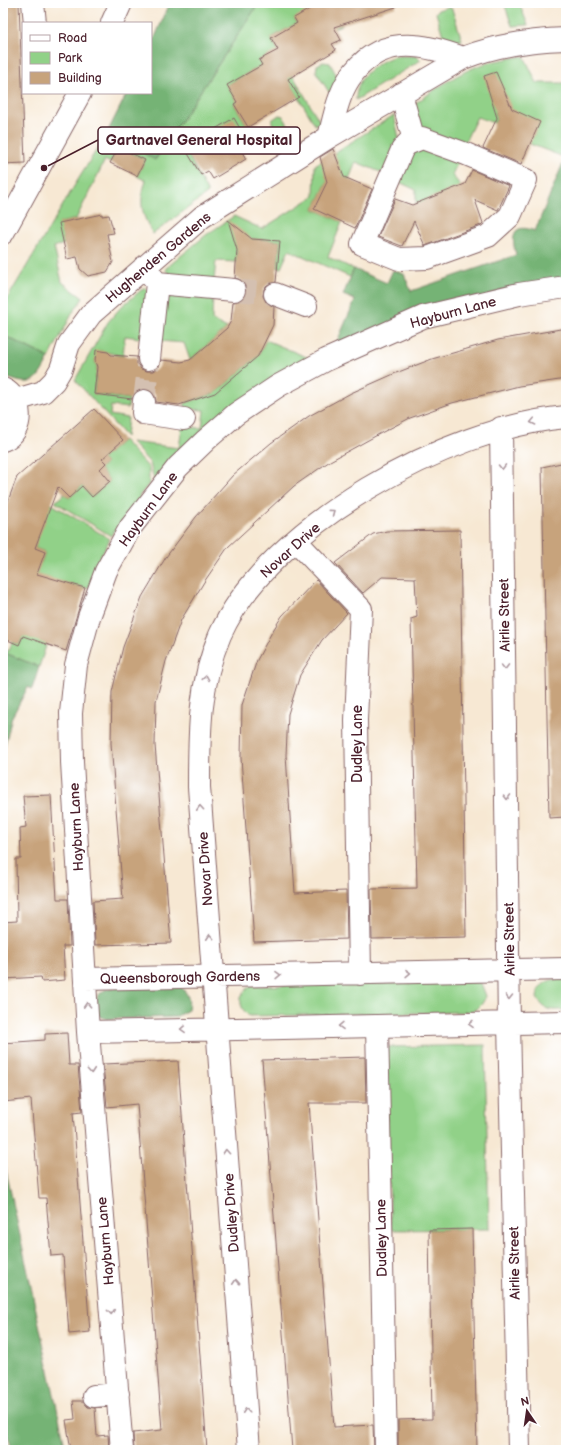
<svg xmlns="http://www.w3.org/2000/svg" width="569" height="1453" viewBox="0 0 569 1453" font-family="'Balsamiq Sans',sans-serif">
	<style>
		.green { fill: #91d188; stroke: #6e785a }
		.forest { fill: #74b374; stroke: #5f6950 }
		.building { fill: #c7a37c }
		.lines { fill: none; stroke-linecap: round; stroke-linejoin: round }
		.minor-tunnel { stroke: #d4c0b1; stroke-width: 22; stroke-dasharray: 22 11; stroke-linecap: butt }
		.minor-casing { stroke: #876566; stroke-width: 24 }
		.minor { stroke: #fff; stroke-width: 22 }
		.oneway { stroke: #ae9aa0 }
		.labels { text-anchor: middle; stroke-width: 3; stroke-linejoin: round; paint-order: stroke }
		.street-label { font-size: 14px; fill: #4a1f2b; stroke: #fff }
		.leader { fill: none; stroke: #4a1f2b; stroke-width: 1.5 }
		.callout-dot { fill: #4a1f2b; stroke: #fff; stroke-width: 1.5 }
		.callout { fill: #fff; stroke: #4a1f2b; stroke-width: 1.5 }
		.callout-label { font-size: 15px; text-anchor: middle; font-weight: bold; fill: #4a1f2b }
	</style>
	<rect width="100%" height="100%" fill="#fff"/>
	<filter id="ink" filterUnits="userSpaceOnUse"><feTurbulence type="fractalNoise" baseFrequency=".025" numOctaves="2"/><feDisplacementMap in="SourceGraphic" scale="8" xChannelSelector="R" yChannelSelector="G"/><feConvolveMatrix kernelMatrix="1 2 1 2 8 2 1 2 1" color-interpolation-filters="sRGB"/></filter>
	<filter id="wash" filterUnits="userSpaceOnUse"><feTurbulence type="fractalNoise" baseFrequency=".012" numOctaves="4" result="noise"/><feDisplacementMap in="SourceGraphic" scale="16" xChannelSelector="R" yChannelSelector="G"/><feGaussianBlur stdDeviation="0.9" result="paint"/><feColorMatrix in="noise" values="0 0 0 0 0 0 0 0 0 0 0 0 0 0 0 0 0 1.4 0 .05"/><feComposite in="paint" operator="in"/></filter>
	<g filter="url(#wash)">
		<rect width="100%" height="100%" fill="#f7e8d3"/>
		<path class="green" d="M259,3h75l8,22 -7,3 -41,-10 3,5 -26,15 49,84 -5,3 -30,-51 -4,1 -12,-20 -10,5 3,5 -35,20 10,17 -3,2 14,23 -7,4 -57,16 24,46 -55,41c-11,-18 -15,-32 -7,-53l-9,-5 8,-16 -26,-13 -9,16 -5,-3 -29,59 -16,4 4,21 -10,3 8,35 21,16 -10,14 -24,46 -46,-23v-29l73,-123 31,-50 49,26z
			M504,3h15l9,22 -16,1z
			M448,7l4,2 10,31 -7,3 -11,-4 -8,-26 2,-3z
			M395,56h21l5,4 -65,40c-1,-23 19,-37 39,-44z
			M524,56l13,27h29v75l-36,-14 -33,-39 -2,7 2,6 -3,5 -17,-6 -14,29 -43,-18 -7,-23c23,-16 46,-34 74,-42 12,-3 24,-5 37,-7z
			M323,62l7,1 9,17 -8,15 -15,-23 1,-7z
			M279,115l4,1 13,22 -11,7 -13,-22v-3z
			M394,115l6,28 -15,31 -29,-12 -7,17 -5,-2 -17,5 -13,27 28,13 -14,35 26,12 -4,8 -61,-27 -8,18h-3l2,-27 -28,-2 -15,11 -1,12 -20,-1 -2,20 -43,-4 -6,-8 41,-34 28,-19 28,13 52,-33 1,-31z
			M411,147l49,10 -8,18 9,11 -45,18v-14l-19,-9z
			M145,287l5,8 -6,41 -4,2 -15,-2 -2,20c-8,-1 -14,-4 -23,-5l-5,10 2,6 -3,27 35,5 -1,9 -17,-2 -1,9 18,3 -2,19 -51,-57 33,-58 14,-16z
			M172,290l41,4 -1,26 15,8 -37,32 -6,-17 -25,-2 4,-43z
			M266,340l43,18 -154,126 -5,-21 -19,-21 48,6 3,-21 20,1 2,-18 -19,-1v-6l30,-10 43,-37z
			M123,440l26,28v16l-10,12 3,3 -24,33 -3,-3 -4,7 -56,-34 9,-8 5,4 13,-12 10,11 18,-16 -10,-12 6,-6 -4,-4z
			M45,500l65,39 -16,30 4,2 -8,16 -5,1 -18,-5 -28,84 -36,-15v-3l6,2 3,-9 7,3 4,-10 14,-73 4,1 4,-11 -10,-4z
			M566,978v32c-16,0 -20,2 -29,-12 2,-17 14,-19 29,-20z
			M470,982l11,1 5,13c-5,12 -10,15 -23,16l-214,4c-12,-10 -11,-23 3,-30z
			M485,1045l4,184 -98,1 -7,-183z"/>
		<path class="forest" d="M170,3h89l-104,157 -48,-27 20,-40h24v-47z
			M565,158l1,119 -230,67 19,-44 -12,-5 11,-26 33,14 6,-13 11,4 7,17 105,-36c-5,-18 -4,-33 19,-24z
			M3,335l46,23c-13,27 -18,29 -46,18z
			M3,652l36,15 -7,22 -4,-2 -16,30 -9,36z
			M180,986c8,7 10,13 8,24l-13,7 -69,2 -8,-4 -3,-5c1,-12 2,-17 14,-22z
			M3,1156l63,294h-54l-9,-34z"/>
		<g id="blocks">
			<path class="building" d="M3,3h16l6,160 -22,1z
				M320,3h76v4l-62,20 7,13 -9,4 4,6 -48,29 11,18 -51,30 -14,-23 3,-2 -10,-17 35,-20 -3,-5 19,-10 -7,-12 26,-15 -3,-5z
				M496,72l16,37 28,13 -19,42 -38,-16 14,-30 -13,-42z
				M234,118l16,28 -9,4 5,9 -33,20 -5,-8 -7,4 -17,-28z
				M119,147l26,13 -8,16 -27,-13z
				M333,149l11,28 28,12 -17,39 -41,-19 13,-27 -7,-25z
				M472,170l37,16 -11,24 -23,-10 8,23 -2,2 -56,21 -11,-25 -12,25 -24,-9 17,-38 17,6 53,-21z
				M102,214v2l7,-1 5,18 -7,1 6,28 -6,10 -19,4 -8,-7 -3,-12 -10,2 -8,-36z
				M228,220l24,19 28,2 -4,41 -9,3 -3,4 -1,7 3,6 8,5 -1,18 -15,31 -43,37 -36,12 -23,-3 -1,-7 -4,-4 -6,-2 -7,1 -6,9 -38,-5 3,-27 -2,-6 1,-11 12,2 3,3 26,2v7l4,5 6,2h7l5,-4 2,-7 20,2 9,-2 37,-32 4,-7 2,-19 6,-1 5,-4 2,-6 -1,-7 -4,-4 -6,-2 2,-28z
				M566,328v51l-47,7 -67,17 -42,15 -29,15 -51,28 -36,25 -66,61 -24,35 -23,38 -15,41 -10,40 -1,44 16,198 -76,2 -2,-44 30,-2 -12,-156 1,-51 11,-45 19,-50 24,-40 30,-40 37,-42 38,-32 38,-27 42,-23 45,-20 36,-14 66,-19z
				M94,409l29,31 -21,19 4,4 -6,6 10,12 -18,16 -10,-11 -13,12 -11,-11 -23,61 10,4 -8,22 48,14 -19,63 -43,-15 -4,9 -16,-7v-124l14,-37z
				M566,462v355l-17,1 -7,-351z
				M460,530l6,407 -94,2 -1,-50 46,-1 -6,-269 6,-2 -2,-39 -33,-1 -19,16 -28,-30 38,-29 14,-3z
				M316,580l31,33 -25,27 -22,35 -12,39 -2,41 9,138 51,-2 1,48 -93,3 -13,-184 1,-53 15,-45 15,-28 10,-16z
				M51,795l6,104h11l2,47h-7l2,34 -23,2 -1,-5 -38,2v-57l14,-1 -1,-62h5l-1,-31 6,-1 -3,-31z
				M67,1033l2,32h9l4,47 -9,1 17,219 -21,2 -6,-79 -12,1 -5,-58h-7l-8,-99 -28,3v-59l42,-3v-6z
				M365,1057l1,46h-57l25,324 39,-2 1,25h-82l-30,-390z
				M178,1061l29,389h-73l-1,-17 29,-3 -25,-326 -30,3 -4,-43z
				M472,1229l5,221h-79v-30l34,-1 -3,-189z
				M73,1401h10l5,6 7,1 2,28 11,-1 1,15h-38l-5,-30 9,-1z"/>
		</g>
	</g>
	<g filter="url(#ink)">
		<use href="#blocks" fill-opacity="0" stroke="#876566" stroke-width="1"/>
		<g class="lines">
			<path class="minor-tunnel" d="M234,290l41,4
				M144,401l5,-42"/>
			<defs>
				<path id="minor" d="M33,3l2,20
					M112,23l9,-20
					M401,94l13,46
					M329,137c5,-19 9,-41 20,-58 29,-44 71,-37 114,-21
					M422,138l44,16 60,26 -16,36 -22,20 -61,22 -28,1 -37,-15 40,-94 5,-6z
					M3,233l77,-140
					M144,267l13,16 77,7
					M275,294l31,12
					M149,359l8,-76
					M3,389c20,9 22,43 0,51
					M16,400l27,-8 11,-11 7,-12 8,-25 22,-30 111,-97 127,-80 134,-79c34,-13 67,-18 103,-19
					M144,401l-1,12 41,6
					M501,428l8,596 10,426
					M296,541l65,68 -5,111 4,254
					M85,979l481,-10
					M377,1026l9,424
					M88,1032l478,-10
					M94,1396l24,-2
					M122,1450l-34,-418 -16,-270 -1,-49 5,-48 13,-48 17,-46 24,-43 48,-61 28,-27 30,-26 42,-28 48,-26 97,-43 96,-23 47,-7
					M249,1450l-50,-663c0,-52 0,-104 21,-152 49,-110 229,-208 346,-218"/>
			</defs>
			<use href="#minor" class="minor-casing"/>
			<use href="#minor" class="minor"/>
		</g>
		<defs><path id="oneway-chevron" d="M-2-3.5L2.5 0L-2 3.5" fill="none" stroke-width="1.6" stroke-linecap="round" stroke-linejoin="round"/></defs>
		<g class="oneway">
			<use href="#oneway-chevron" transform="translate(533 422) rotate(168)"/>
			<use href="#oneway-chevron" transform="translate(502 467) rotate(89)"/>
			<use href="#oneway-chevron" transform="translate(332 512) rotate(-37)"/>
			<use href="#oneway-chevron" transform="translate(505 667) rotate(89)"/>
			<use href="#oneway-chevron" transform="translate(206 678) rotate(-81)"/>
			<use href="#oneway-chevron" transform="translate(507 797) rotate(89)"/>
			<use href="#oneway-chevron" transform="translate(200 808) rotate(-94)"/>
			<use href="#oneway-chevron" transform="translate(210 937) rotate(-94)"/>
			<use href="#oneway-chevron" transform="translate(408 973) rotate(-1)"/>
			<use href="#oneway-chevron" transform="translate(278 975) rotate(-1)"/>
			<use href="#oneway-chevron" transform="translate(509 997) rotate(91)"/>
			<use href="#oneway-chevron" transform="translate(87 1005) rotate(-93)"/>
			<use href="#oneway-chevron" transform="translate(471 1024) rotate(179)"/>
			<use href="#oneway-chevron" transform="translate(341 1026) rotate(179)"/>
			<use href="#oneway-chevron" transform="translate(183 1029) rotate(178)"/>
			<use href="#oneway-chevron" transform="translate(91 1071) rotate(85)"/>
			<use href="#oneway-chevron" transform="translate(226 1152) rotate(-94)"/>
			<use href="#oneway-chevron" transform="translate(236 1282) rotate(-94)"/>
			<use href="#oneway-chevron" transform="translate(111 1312) rotate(85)"/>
			<use href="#oneway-chevron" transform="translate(246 1411) rotate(-94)"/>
		</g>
	</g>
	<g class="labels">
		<g class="street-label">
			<text transform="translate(158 257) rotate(-40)" y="5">Hughenden Gardens</text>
			<text transform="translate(453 312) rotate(-15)" y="5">Hayburn Lane</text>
			<text transform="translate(148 509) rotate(-54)" y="5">Hayburn Lane</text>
			<text transform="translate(290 550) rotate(-42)" y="5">Novar Drive</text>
			<text transform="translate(504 615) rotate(-91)" y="5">Airlie Street</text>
			<text transform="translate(357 744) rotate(-90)" y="5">Dudley Lane</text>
			<text transform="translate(76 827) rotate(-93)" y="5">Hayburn Lane</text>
			<text transform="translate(205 869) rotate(-94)" y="5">Novar Drive</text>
			<text transform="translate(509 939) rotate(-91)" y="5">Airlie Street</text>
			<text transform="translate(180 977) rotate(-1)" y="5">Queensborough Gardens</text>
			<text transform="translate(231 1213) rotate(-94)" y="5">Dudley Drive</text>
			<text transform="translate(381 1238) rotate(-91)" y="5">Dudley Lane</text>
			<text transform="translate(105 1241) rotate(-95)" y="5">Hayburn Lane</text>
			<text transform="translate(514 1263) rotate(-91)" y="5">Airlie Street</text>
		</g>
	</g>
	<path class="leader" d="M44 168L98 140"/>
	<circle class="callout-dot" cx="44" cy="168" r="4"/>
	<rect class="callout" x="98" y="127" width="202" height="27" rx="4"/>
	<g class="callout-label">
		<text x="199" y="145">Gartnavel General Hospital</text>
	</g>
	<rect width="569" height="1453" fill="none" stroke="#fff" stroke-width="16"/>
	<rect x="22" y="22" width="130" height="72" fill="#ffffff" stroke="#b7a5aa"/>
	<rect x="30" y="35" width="20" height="6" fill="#ffffff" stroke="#b7a5aa"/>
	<text x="58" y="42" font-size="12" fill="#4a1f2b">Road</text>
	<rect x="30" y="52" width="20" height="12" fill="#91d188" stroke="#b7a5aa"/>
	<text x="58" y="62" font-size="12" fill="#4a1f2b">Park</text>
	<rect x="30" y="72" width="20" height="12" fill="#c7a37c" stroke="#b7a5aa"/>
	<text x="58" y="82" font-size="12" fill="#4a1f2b">Building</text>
	<g transform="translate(527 1411) rotate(347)" stroke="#ffffff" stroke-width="3" paint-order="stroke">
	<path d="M0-3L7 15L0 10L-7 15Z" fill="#4a1f2b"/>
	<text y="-6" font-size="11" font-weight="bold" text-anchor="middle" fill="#4a1f2b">N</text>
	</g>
</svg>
